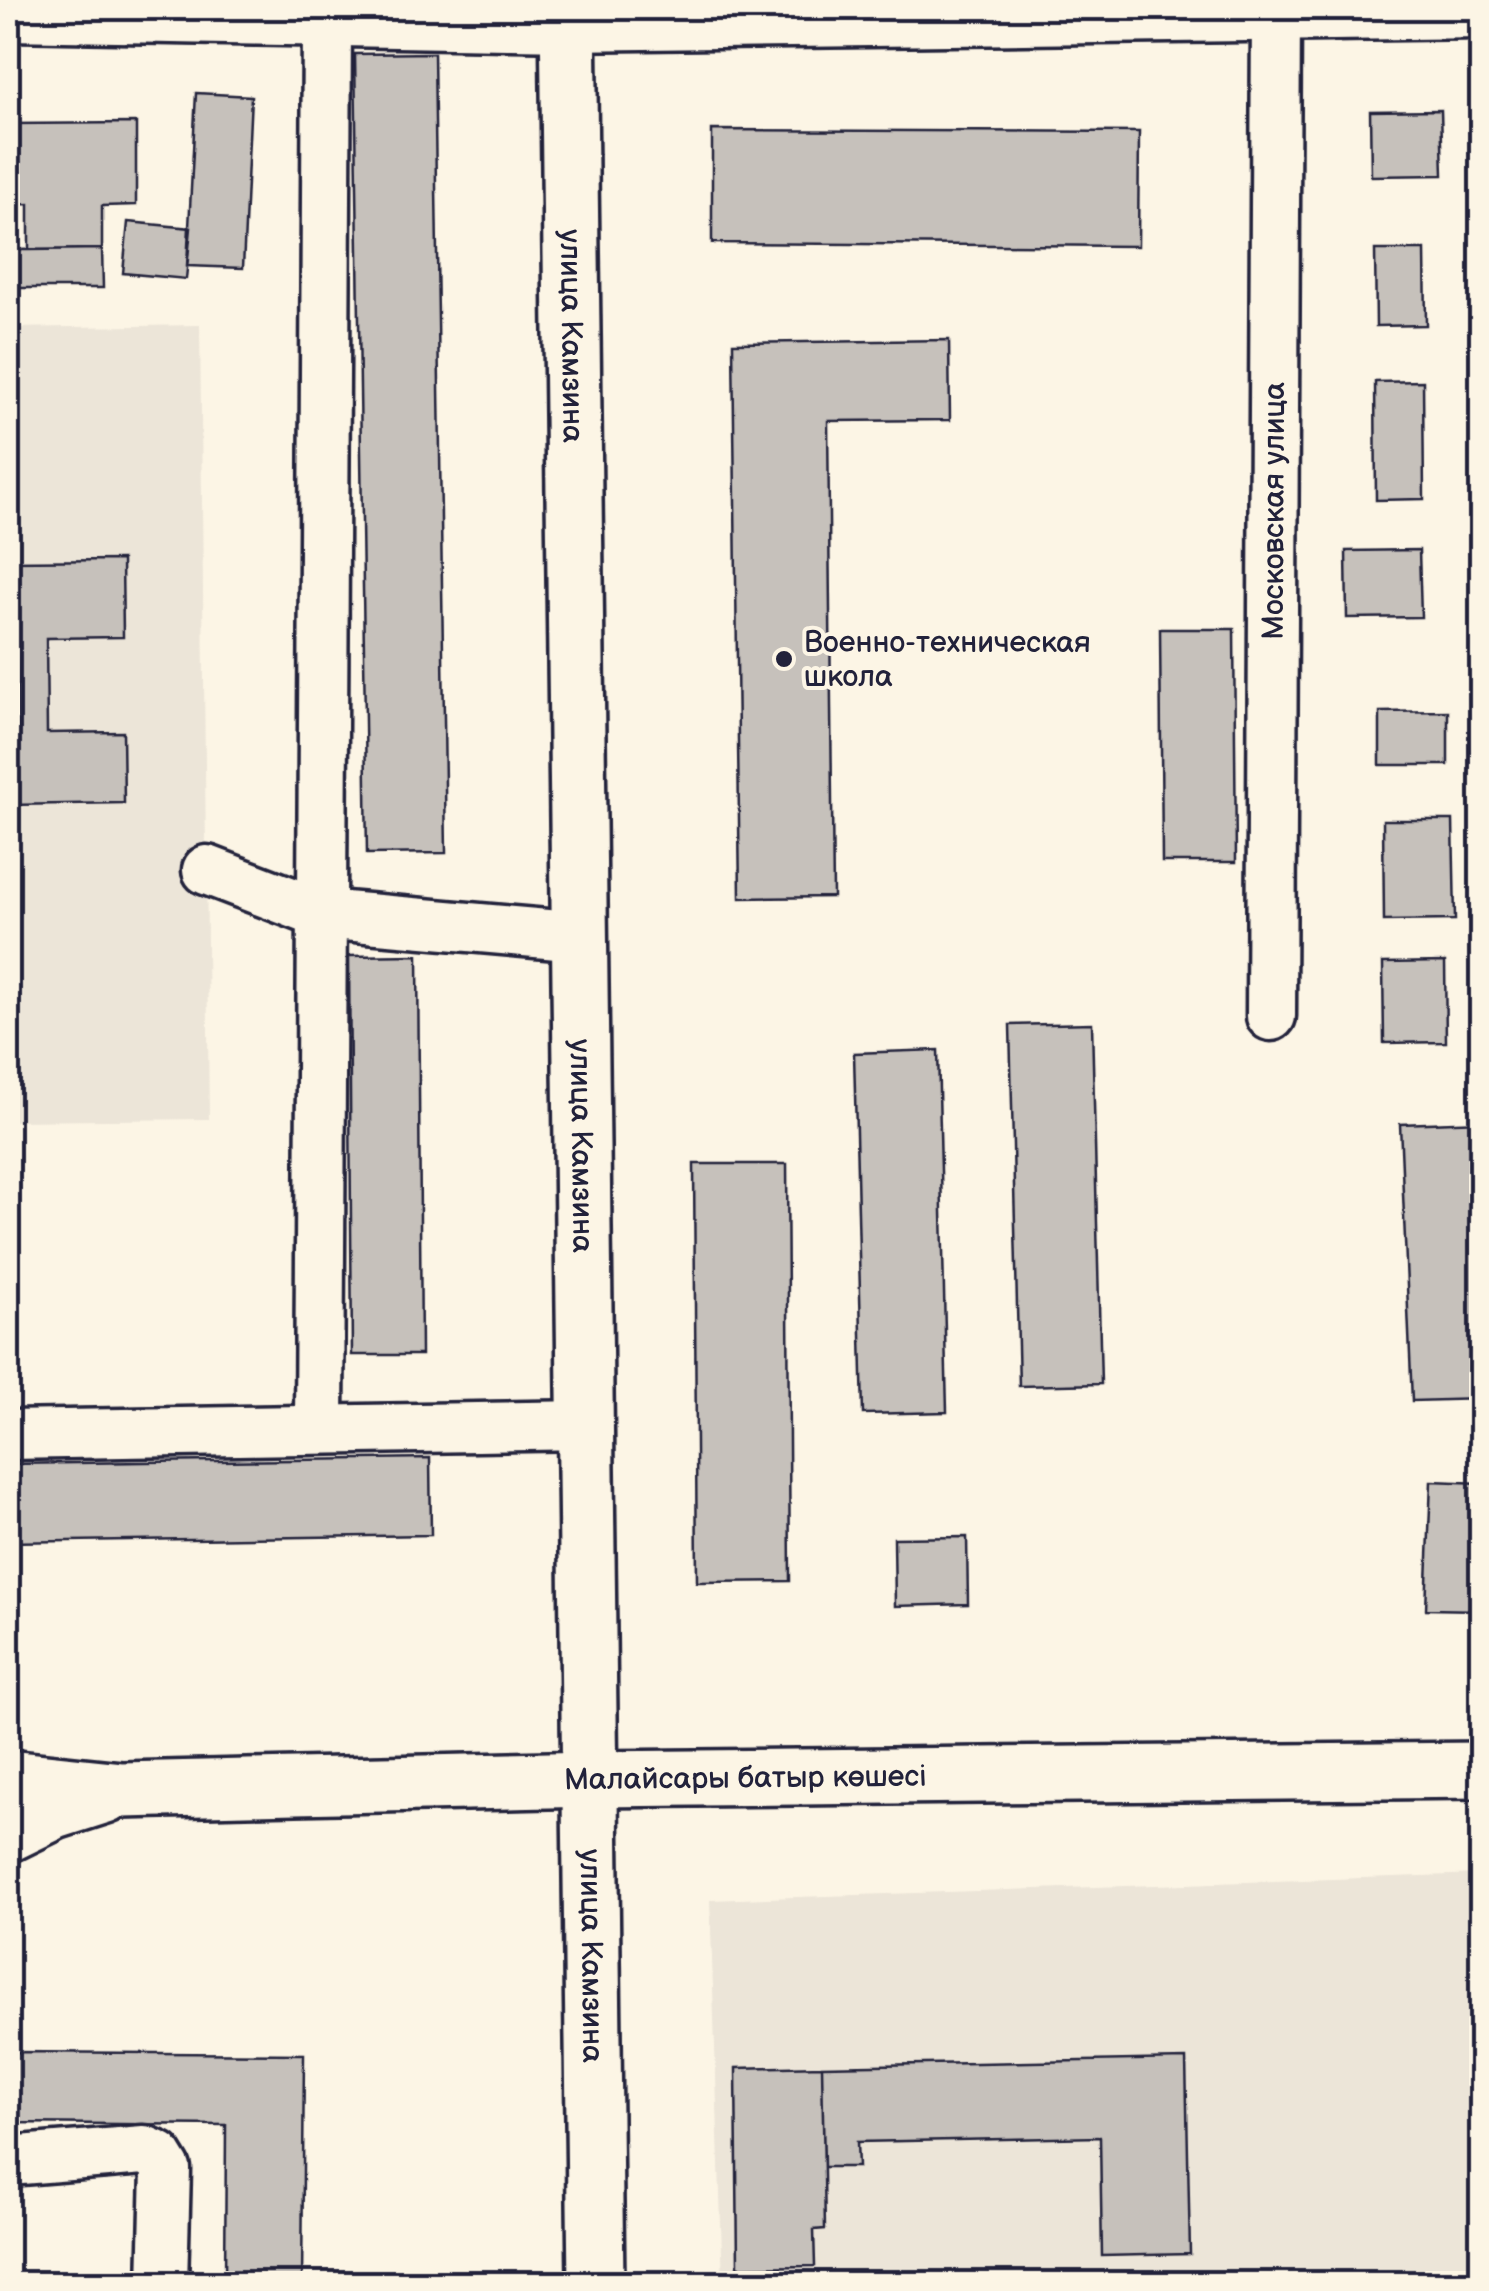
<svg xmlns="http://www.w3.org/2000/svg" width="1489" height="2291" viewBox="0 0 1489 2291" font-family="'Balsamiq Sans',sans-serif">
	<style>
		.built { fill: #ece5d8 }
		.building { fill: #c6c1bb; stroke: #22223b; stroke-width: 2.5 }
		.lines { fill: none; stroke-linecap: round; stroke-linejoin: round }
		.minor-casing { stroke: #22223b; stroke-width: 55 }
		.major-casing { stroke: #22223b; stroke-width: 62 }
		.minor { stroke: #fcf5e5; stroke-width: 48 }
		.major { stroke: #fcf5e5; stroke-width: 55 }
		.poi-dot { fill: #22223b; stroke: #fcf5e5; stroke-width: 4 }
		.labels { text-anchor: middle; stroke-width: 8; stroke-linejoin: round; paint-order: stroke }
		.street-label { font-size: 30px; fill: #22223b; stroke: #fcf5e5 }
		.poi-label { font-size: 30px; fill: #22223b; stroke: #fcf5e5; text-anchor: start }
	</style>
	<rect width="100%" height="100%" fill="#fcf5e5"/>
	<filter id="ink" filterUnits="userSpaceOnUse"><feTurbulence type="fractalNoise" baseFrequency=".01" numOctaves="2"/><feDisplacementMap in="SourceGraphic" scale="20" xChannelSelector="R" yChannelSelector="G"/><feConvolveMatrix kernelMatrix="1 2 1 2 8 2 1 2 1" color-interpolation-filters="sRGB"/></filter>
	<g filter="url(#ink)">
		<path class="built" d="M200,325l9,794 -201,2v-793z
			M1481,1874v409h-758l-13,-383z"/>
		<path class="building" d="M434,53l12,800 -79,1 -12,-800z
			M196,93l55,3 -8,172 -56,-2z
			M1441,110l2,65 -72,1 -1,-65z
			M136,123v82l-34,1v43l-73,1v-46l-21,1v-81z
			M712,130l427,2 -1,114 -426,-3z
			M128,222l63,6 -5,51 -63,-6z
			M102,249l1,39h-95v-38z
			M1375,250h50l1,75 -50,1z
			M949,340l1,80 -122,1 5,476 -93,1 -7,-555z
			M1423,381l1,118 -48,1 -1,-118z
			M1419,550l2,67 -74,1 -1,-67z
			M122,560l1,77 -77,1 1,95 76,-1 1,71 -116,2v-68h10l-1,-100h-9v-76z
			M1160,629h74l2,233h-74z
			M1448,711v54h-68v-53z
			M1383,820h70l2,100 -71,1z
			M418,955l3,400h-69l-3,-399z
			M1445,962l1,80 -62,1 -1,-80z
			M1092,1023l9,361 -82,2 -9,-361z
			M938,1050l9,362 -84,2 -9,-361z
			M1482,1121v278l-70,2 -12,-277z
			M694,1164h93l3,417 -93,1z
			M430,1458l1,77 -423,7v-78z
			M1431,1481l51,2v127l-56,-1z
			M967,1537l1,67 -73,2 -1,-68z
			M8,2052l296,2 -2,230h-77l1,-159 -218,-2z
			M1186,2059l4,195 -88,2 -2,-119 -243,5 1,25h-34l-2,-101z
			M822,2066l3,163 -11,1 1,36 -77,1 -2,-199z"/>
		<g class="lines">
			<defs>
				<g id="minor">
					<path d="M8,16l560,10 914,-12"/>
					<path d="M207,870l115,44 259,23"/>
					<path id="s1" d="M1271,1016l5,-1008"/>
					<path d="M319,1429l8,-1407 -5,-14"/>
					<path d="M8,1435l579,-10"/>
					<path d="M8,2161l136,-11 14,6 8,13 -3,115"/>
				</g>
				<g id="major">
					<path id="s2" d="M568,8l28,2276"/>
					<path id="s3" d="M8,1778l114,12 469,-11 891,-9"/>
					<path d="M8,1834l47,-23 50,-16"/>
				</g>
			</defs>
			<use href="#minor" class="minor-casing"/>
			<use href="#major" class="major-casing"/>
			<use href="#minor" class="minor"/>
			<use href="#major" class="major"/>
		</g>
	</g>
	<circle class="poi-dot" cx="784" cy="659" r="10"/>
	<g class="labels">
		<g class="street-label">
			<text dy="10" stroke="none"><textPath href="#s2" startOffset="328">улица Камзина</textPath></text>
			<text dy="10" stroke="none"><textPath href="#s1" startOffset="505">Московская улица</textPath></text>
			<text dy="10" stroke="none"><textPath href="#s2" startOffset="1138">улица Камзина</textPath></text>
			<text dy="10" stroke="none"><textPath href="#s3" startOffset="738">Малайсары батыр көшесі</textPath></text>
			<text dy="10" stroke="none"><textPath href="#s2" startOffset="1948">улица Камзина</textPath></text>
		</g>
		<g class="poi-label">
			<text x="804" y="652">Военно-техническая<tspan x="804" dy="34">школа</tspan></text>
		</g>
	</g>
	<rect width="1489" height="2291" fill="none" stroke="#fcf5e5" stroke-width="40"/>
	<rect x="20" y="20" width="1449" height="2251" fill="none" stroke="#22223b" stroke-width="4" filter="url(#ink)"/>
</svg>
